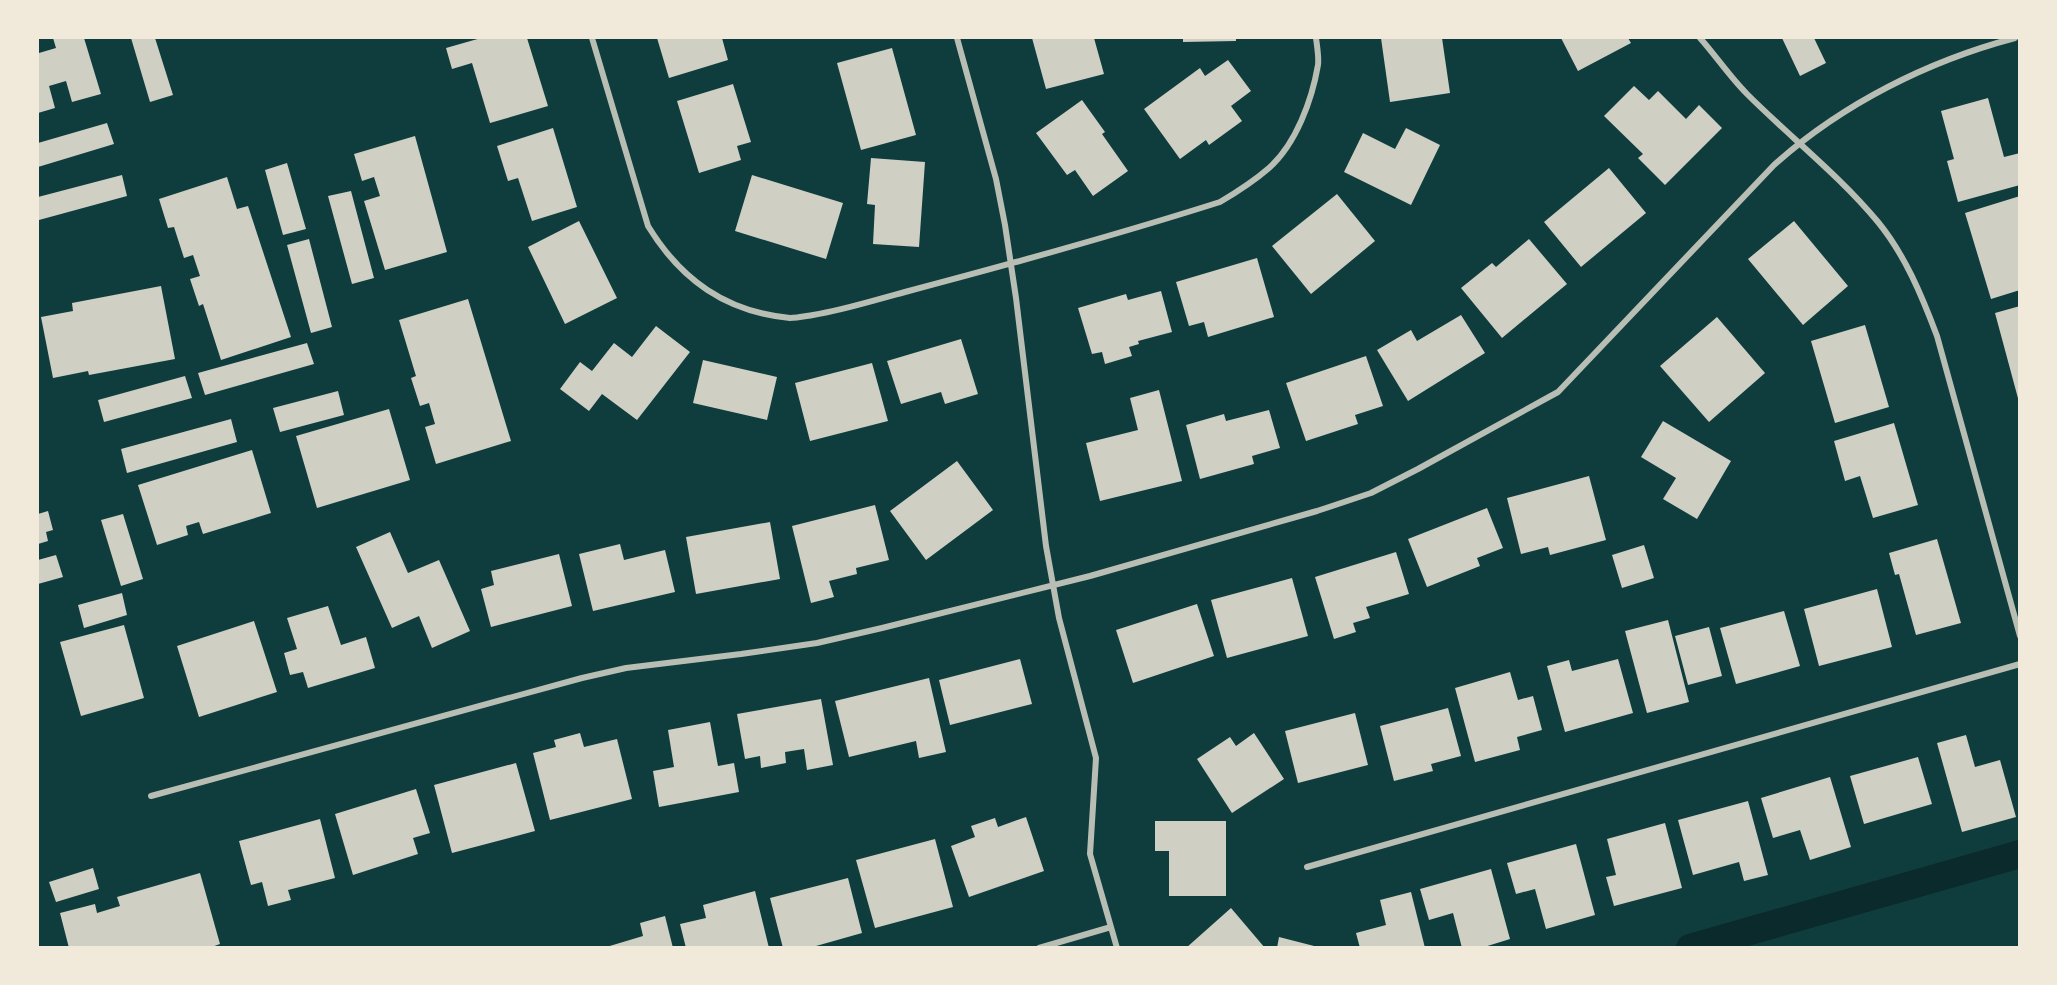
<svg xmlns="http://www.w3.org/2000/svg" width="2057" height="985" viewBox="0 0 2057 985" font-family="Jost,sans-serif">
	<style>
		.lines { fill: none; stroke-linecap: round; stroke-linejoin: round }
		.canal { stroke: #0a2a2b; stroke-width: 28 }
		.building { fill: #cfcfc3 }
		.minor { stroke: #b8beb3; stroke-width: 6 }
	</style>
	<rect width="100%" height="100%" fill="#0f3d3e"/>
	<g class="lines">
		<path class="canal" d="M1690,948l330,-94"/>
	</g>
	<path class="building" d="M53,38h31l17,56 -29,8 -6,-21 -17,5 6,22 -17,5v-65l1,5 17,-5z
		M131,38h24l18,57 -23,7z
		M481,38h46l21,68 -58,17 -18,-60 -20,6 -6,-21z
		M657,38h65l6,22 -59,18z
		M1032,38h62l10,36 -58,15z
		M1183,38h53v3l-53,1z
		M1381,38h61l8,55 -60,9z
		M1561,38h67l3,5 -53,28z
		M1782,38h32l12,25 -26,13z
		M892,48l24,87 -55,15 -24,-87z
		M1228,60l23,31 -20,15 11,15 -33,24 -3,-5 -26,19 -36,-50 56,-41 5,8z
		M733,84l18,58 -14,4 4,14 -42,13 -22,-72z
		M1634,86l15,14 9,-9 28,28 13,-14 23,23 -57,57 -27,-27 5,-4 -39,-38z
		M1988,98l16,59 16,-4v32l-62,17 -11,-41 7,-2 -13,-48z
		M1082,100l23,32 -3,2 26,37 -35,25 -18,-26 -8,5 -31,-42z
		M107,123l7,21 -76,23v-24z
		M553,128l24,79 -45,14 -14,-43 -10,3 -11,-35z
		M1406,128l34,17 -29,60 -67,-33 19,-39 32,16z
		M415,136l32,116 -62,18 -21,-69 16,-5 -6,-19 -12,4 -8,-27z
		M871,158l54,4 -6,85 -46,-3 2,-39 -8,-1z
		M287,163l19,66 -23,6 -18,-65z
		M1609,168l37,45 -65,54 -37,-45z
		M122,175l5,21 -88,24 -1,-23z
		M752,175l91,28 -17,56 -91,-28z
		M227,177l10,32 11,-3 43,131 -70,23 -18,-56 -4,2 -9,-27 10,-3 -7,-21 -9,3 -10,-31 -6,1 -9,-29z
		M351,191l23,87 -22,6 -24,-88z
		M1337,194l38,47 -64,53 -39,-48z
		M2020,196v94l-29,9 -26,-86z
		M579,221l38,77 -52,26 -37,-77z
		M1794,221l54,65 -45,39 -55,-66z
		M309,239l23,88 -21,6 -24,-88z
		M1529,239l38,45 -65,54 -41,-50 31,-25 4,4z
		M1257,258l17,59 -66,20 -4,-15 -15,4 -13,-44z
		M161,286l14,73 -86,16 -1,-4 -35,7 -12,-61 32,-6 -1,-8z
		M1161,291l11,41 -34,9 1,3 -10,3 3,9 -27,8 -3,-12 -10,2 -14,-46 48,-14 2,6z
		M468,299l43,142 -75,23 -11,-37 10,-3 -6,-21 -9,3 -9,-28 5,-2 -17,-56z
		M2020,306v96h-1l-24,-89z
		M1461,315l24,38 -77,48 -31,-51 34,-20 6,11z
		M1717,317l48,56 -56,49 -49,-56z
		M1865,325l24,82 -54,16 -24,-82z
		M656,326l34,26 -53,68 -35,-26 -13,17 -29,-22 20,-27 12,9 22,-28 18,14z
		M961,339l17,55 -33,10 -4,-12 -40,12 -14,-43z
		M307,343l7,21 -109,31 -7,-22z
		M1366,356l17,50 -28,9 3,9 -52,17 -20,-58z
		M703,360l74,17 -10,43 -74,-17z
		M872,363l16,58 -78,20 -15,-58z
		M185,376l7,22 -88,24 -6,-22z
		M1159,390l23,91 -82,20 -14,-58 52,-13 -8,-32z
		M338,391l6,24 -64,17 -7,-24z
		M389,409l21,71 -93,28 -21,-72z
		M1269,410l11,38 -28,8 2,8 -54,15 -14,-54 38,-11 2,7z
		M231,419l6,23 -110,31 -6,-24z
		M1663,421l68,40 -34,58 -34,-20 13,-21 -35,-21z
		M1894,423l24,82 -45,13 -13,-42 -15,5 -11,-40z
		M252,450l19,63 -68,21 -4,-12 -13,4 2,9 -31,10 -19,-60z
		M957,461l36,49 -67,50 -36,-49z
		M1589,476l17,64 -56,15 -2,-8 -27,7 -14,-56z
		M875,505l14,55 -33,8 1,6 -28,7 5,16 -23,6 -19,-77z
		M1487,508l16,40 -26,10 3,8 -53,21 -19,-48z
		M48,511l5,19 -7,2 2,9 -10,3v-30z
		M123,514l20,65 -22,7 -20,-66z
		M770,522l10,57 -84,15 -10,-57z
		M390,532l18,41 31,-13 31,71 -38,17 -13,-32 -27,12 -36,-81z
		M1937,539l24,84 -45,12 -17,-61 -4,1 -6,-22z
		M620,544l4,16 41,-10 10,42 -82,19 -14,-57z
		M1644,545l10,33 -32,10 -10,-33z
		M1396,552l13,42 -43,13 4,11 -17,5 3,9 -22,7 -19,-62z
		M559,554l13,52 -81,21 -10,-38 13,-4 -3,-14z
		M56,555l7,22 -25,7v-24z
		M1292,578l16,58 -81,22 -16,-58z
		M1877,589l15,58 -73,19 -15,-57z
		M122,593l5,22 -43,13 -6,-23z
		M1197,604l17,52 -81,27 -17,-53z
		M328,606l13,39 25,-8 9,31 -67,20 -5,-16 -13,3 -6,-22 13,-4 -10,-31z
		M1784,611l16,55 -64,18 -16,-56z
		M1668,620l21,82 -42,11 -22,-82z
		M254,621l23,71 -78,25 -22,-71z
		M124,625l20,73 -63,18 -21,-74z
		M1709,627l13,49 -34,9 -13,-49z
		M1020,659l12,45 -82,21 -11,-45z
		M1618,659l15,54 -68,19 -18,-66 22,-6 3,11z
		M1510,672l8,28 15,-4 9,34 -25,7 3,13 -45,12 -20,-74z
		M929,678l17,74 -27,6 -3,-17 -67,16 -14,-56z
		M821,699l12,66 -26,5 -3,-21 -19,3 1,11 -25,5 -1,-12 -15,3 -8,-45z
		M1448,708l13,48 -30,8 2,7 -39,10 -14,-55z
		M1355,713l13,52 -70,18 -13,-52z
		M710,722l8,44 16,-3 5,29 -80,15 -6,-36 21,-4 -6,-37z
		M580,733l4,14 33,-8 15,60 -82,21 -17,-67 23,-6 -2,-7z
		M1254,733l30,46 -52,34 -35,-54 33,-22 6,9z
		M1966,735l9,32 25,-7 16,57 -54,15 -25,-89z
		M1918,757l14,47 -68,20 -14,-48z
		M516,763l19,68 -83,22 -18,-68z
		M1830,777l21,70 -41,13 -10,-30 -27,8 -12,-40z
		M416,789l14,44 -17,5 5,16 -65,21 -18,-61z
		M1748,801l20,74 -24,6 -5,-19 -46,13 -15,-55z
		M1026,817l18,54 -75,26 -18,-51 24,-9 -4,-11 24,-8 3,9z
		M320,819l15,59 -47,12 3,10 -23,6 -6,-24 -11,3 -12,-44z
		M1155,821h71v75h-57v-45h-14z
		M1665,823l17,65 -68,18 -8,-29 10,-2 -9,-36z
		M935,839l18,68 -78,21 -19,-68z
		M1576,844l19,71 -49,14 -11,-40 -19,5 -9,-31z
		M93,868l6,21 -43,13 -7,-20z
		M1491,869l19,70 -29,9h-19l-9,-35 -24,7 -9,-31z
		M200,873l20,71 -11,4h-140l-9,-35 35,-9 2,9 23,-7 -3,-9z
		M848,878l14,55 -53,15h-26l-13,-50z
		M755,891l14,57h-83l-6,-24 26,-6 -3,-13z
		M1411,892l14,56h-65l-4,-15 30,-8 -6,-25z
		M1231,908l34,40h-79z
		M665,916l8,32h-70l40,-12 -3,-13z
		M1279,937l39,10v1h-41z"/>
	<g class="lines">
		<path class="minor" d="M592,38l56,188c33,54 78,86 142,92 8,0 16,-2 23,-3 31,-5 62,-15 92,-23 106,-28 211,-57 315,-90 17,-10 34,-21 49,-34 27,-24 43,-68 49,-103 1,-8 -1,-19 -2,-27
			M957,38l39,141 9,46 11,73 30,248 13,72 37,140 -6,96 27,94
			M1700,38c16,18 30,39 47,56 43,43 92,81 131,128 27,33 44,74 59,114l83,300
			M151,796l431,-118 44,-10 115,-14 76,-11 65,-15 208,-52 227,-65 54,-18 47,-24 140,-77 216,-227c68,-61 154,-104 241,-127
			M1307,867l713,-203
			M1039,948l72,-21"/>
	</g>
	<rect width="2057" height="985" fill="none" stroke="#f1e9da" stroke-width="78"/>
</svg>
